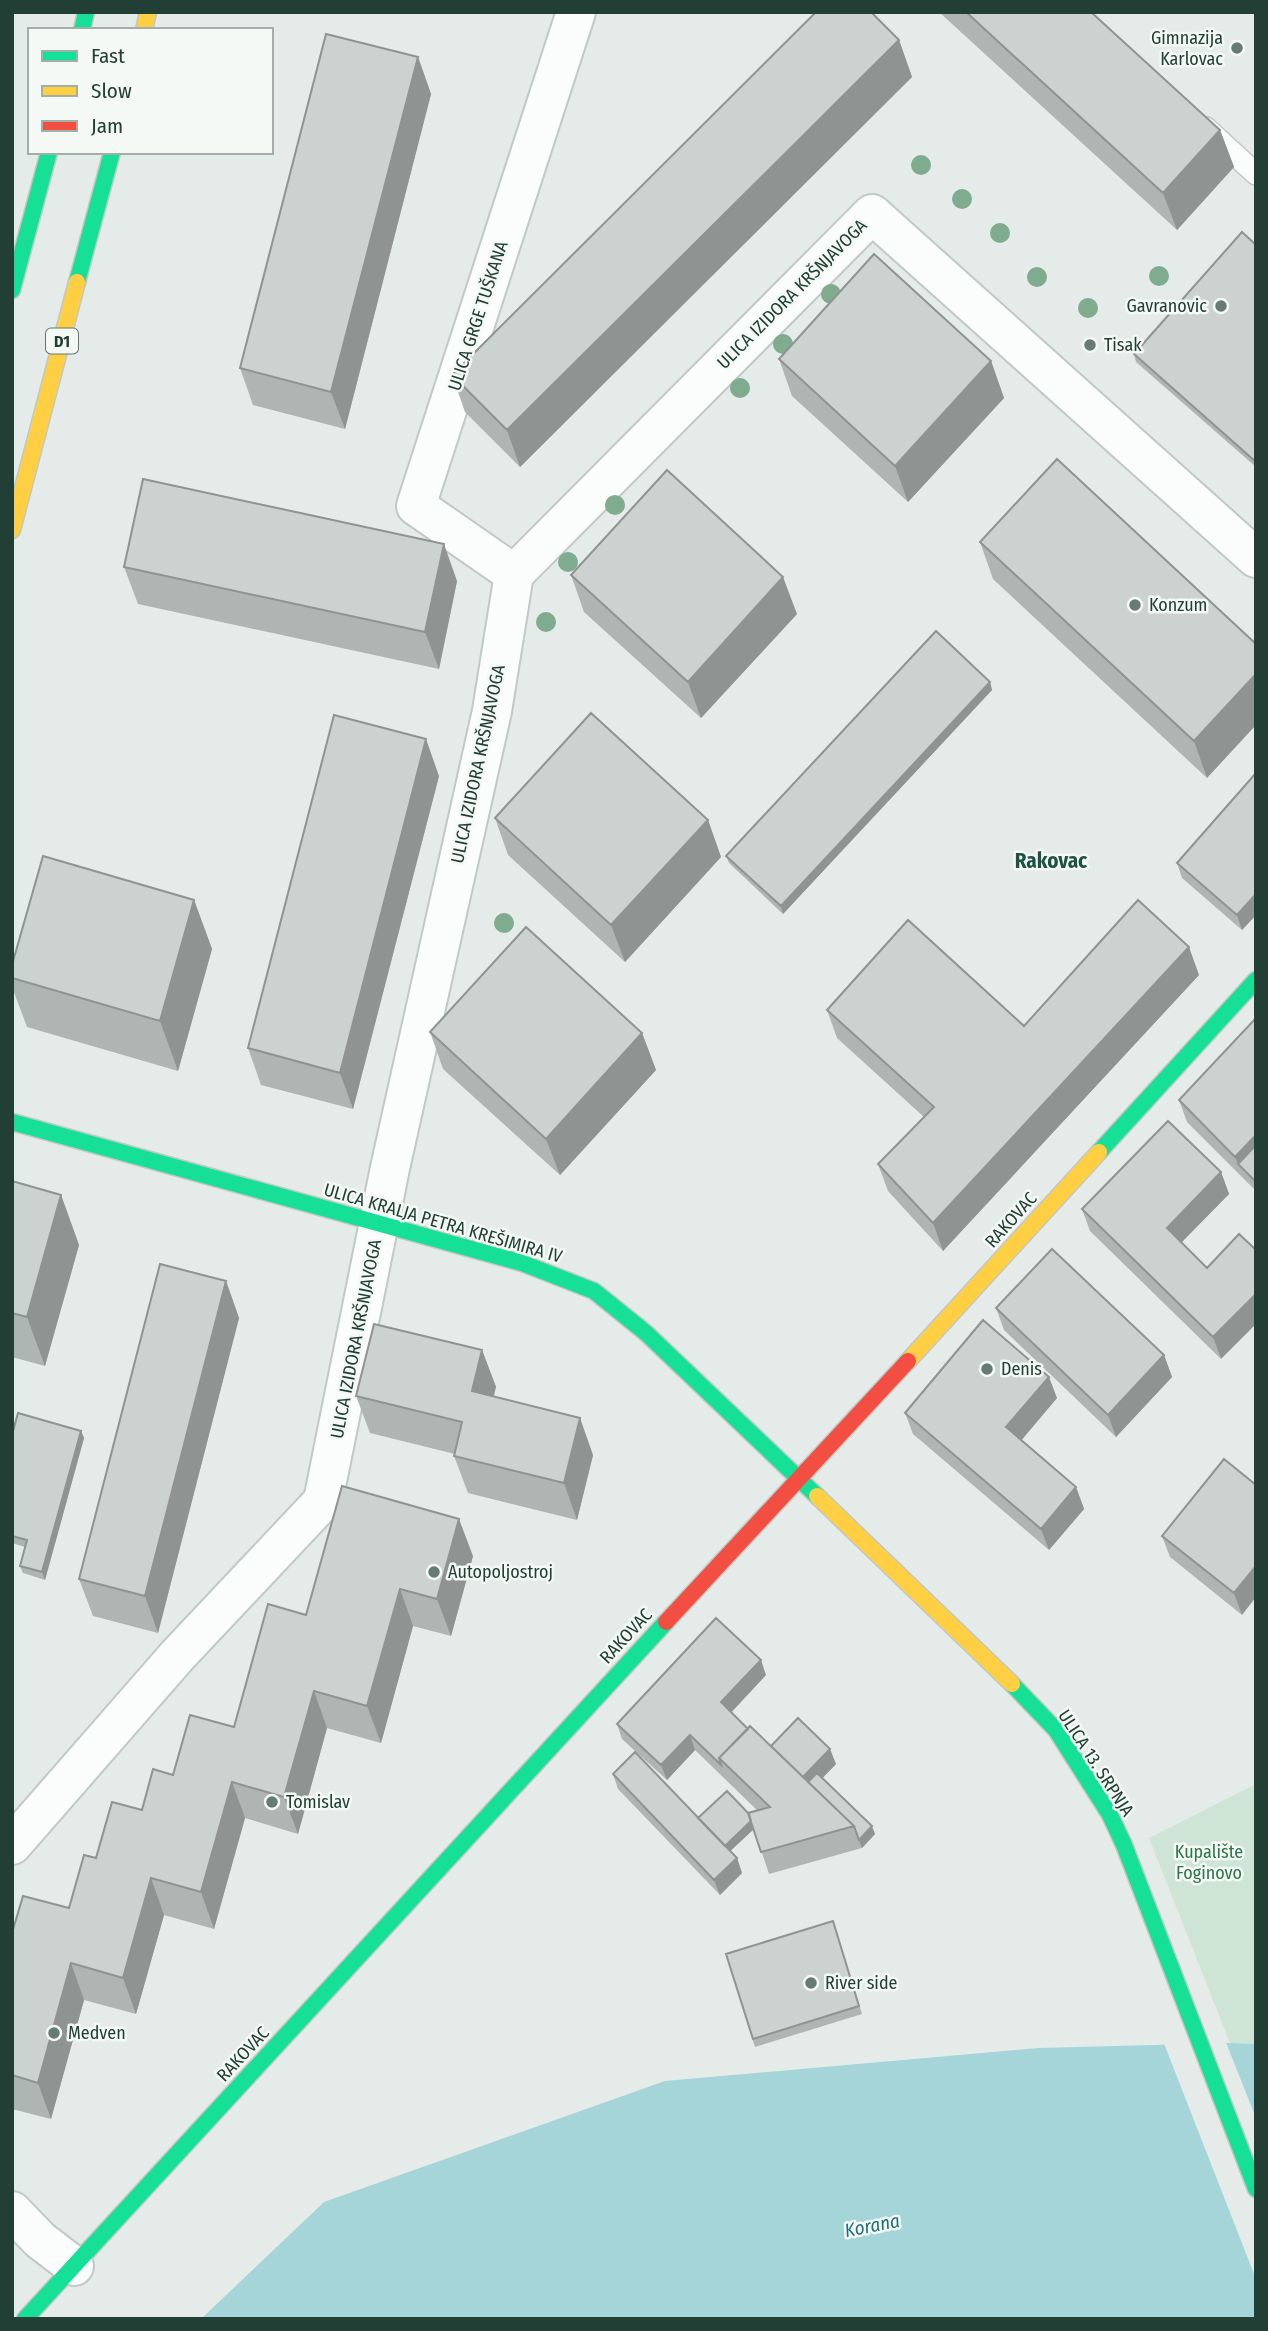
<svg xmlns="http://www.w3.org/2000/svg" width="1268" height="2331" viewBox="0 0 1268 2331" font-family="'Fira Sans Condensed',sans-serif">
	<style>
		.green { fill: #cee4d4 }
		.water { fill: #a6d5d9 }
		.pier { fill: #e5ebe8 }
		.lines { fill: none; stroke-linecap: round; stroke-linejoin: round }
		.lane-casing { stroke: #c2c8c5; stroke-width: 24 }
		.street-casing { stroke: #c2c8c5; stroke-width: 42 }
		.fast-casing { stroke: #c1c8c5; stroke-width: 19 }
		.slow-casing { stroke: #c1c8c5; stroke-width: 19 }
		.jam-casing { stroke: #c1c8c5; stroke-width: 19 }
		.lane { stroke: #fbfcfc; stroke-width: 21 }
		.street { stroke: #fbfcfc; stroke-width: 38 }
		.fast { stroke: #16e098; stroke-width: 16 }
		.slow { stroke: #ffcf43; stroke-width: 16 }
		.jam { stroke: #f24e42; stroke-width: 16 }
		.tree { fill: #7fab8e }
		.wall { fill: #afb5b2 }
		.shaded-wall { fill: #8f9391 }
		.building { fill: #ccd2cf; stroke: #8f9391; stroke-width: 2 }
		.poi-dot { fill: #667b74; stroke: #f4f9f6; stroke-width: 2.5 }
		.labels { text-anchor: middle; stroke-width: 5; stroke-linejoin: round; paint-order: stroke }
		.shield { fill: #f4f9f6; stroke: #617770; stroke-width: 2 }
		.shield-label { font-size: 16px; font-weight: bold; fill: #223f36 }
		.poi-label { font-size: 18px; fill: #223f36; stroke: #f4f9f6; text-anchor: start }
		.street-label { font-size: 18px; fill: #223f36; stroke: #f4f9f6 }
		.park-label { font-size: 18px; fill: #2c7745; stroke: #f4f9f6 }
		.water-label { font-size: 19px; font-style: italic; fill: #1b707c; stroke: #f4f9f6 }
		.quarter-label { font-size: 21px; font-weight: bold; fill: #1e5243; stroke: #f4f9f6 }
	</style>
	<rect width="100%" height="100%" fill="#e5ebe8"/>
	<path class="green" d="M1256,1784v260l-26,-1 -81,-205z"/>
	<path class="water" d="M1230,2043l26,1v275h-1055l123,-117 341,-121 373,-33z"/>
	<path class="pier" d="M1225,2040l31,78v161l-93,-238z"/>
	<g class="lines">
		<defs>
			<path id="lane" d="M1206,128l50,46"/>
			<path id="street" d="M514,574l-98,-68 160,-494
				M12,1845l165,-189 146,-155 67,-333 102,-457 22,-137 358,-360 384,344
				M12,2211l28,29 34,26"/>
			<path id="fast" d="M82,30l4,-18
				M77,282l35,-130
				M12,290l37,-138
				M12,1122l510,141 72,28 52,42 171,163
				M1099,1152l157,-172
				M1012,1684l44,46 54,85 14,30 132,344
				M25,2319l641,-697"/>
			<path id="slow" d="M144,30l4,-18
				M12,530l65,-248
				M908,1361l191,-209
				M817,1496l195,188"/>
			<path id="jam" d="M666,1622l242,-261"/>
		</defs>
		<use href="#lane" class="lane-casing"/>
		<use href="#street" class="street-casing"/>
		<use href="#fast" class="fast-casing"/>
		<use href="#slow" class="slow-casing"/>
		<use href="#jam" class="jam-casing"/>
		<use href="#lane" class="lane"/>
		<use href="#street" class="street"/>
		<use href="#fast" class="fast"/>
		<use href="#slow" class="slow"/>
		<use href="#jam" class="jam"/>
	</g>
	<g class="tree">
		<circle cx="921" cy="165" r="10"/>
		<circle cx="962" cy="199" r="10"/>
		<circle cx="1000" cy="233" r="10"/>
		<circle cx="1159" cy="276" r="10"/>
		<circle cx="1037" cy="277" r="10"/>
		<circle cx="831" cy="294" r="10"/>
		<circle cx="1088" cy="308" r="10"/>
		<circle cx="783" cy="344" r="10"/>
		<circle cx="740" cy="388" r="10"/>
		<circle cx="615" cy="505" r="10"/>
		<circle cx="568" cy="562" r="10"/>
		<circle cx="546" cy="622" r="10"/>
		<circle cx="504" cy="923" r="10"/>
	</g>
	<path class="wall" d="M939,12h152l129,118 14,37 -57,63z
		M899,40l13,37 -392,390 -55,-55 -13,-37z
		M418,57l13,37 -86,335 -92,-24 -13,-37z
		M1256,245v222l-120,-105 -2,-8z
		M779,359l212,2 13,37 -96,104 -116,-106z
		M980,542l276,102 -49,134 -214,-199z
		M124,567l333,14 -18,88 -301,-65z
		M571,575l226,39 -96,104 -117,-106z
		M990,682l2,8 -209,224 -54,-51 -3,-7z
		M1256,773v142l-14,15 -60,-52 -5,-15z
		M439,776l-86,333 -92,-24 -13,-37z
		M495,818l213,2 13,37 -96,105 -117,-107z
		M194,900l18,49 -34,122 -151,-44 -15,-40v-22z
		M1199,975l-256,276 -55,-60 -10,-27 46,-47 -87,-79 -10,-28 197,16z
		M1256,1018v173l-69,-69 -8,-22z
		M430,1032l212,1 14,37 -96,105 -117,-106z
		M1221,1172l8,22 -48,49 40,116 -131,-128 -8,-22z
		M12,1181l49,14 18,50 -34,121 -33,-9z
		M226,1281l13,37 -81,315 -65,-17 -14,-37z
		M996,1308l168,47 8,22 -56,60 -112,-107z
		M482,1350l14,37 -3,9 100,59 -16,65 -109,-27 -14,-37 1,-2 -85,-21 -14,-37z
		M1057,1398l-36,42 55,47 8,22 -35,41 -136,-116 -8,-21z
		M81,1431l3,7 -39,142 -22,-7 -3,-7 5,-19 -13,-4v-108z
		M1224,1459l18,156 -72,-58 -8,-21z
		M473,1556l-22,80 -38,-10 -32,117 -54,-15 -29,106 -53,-16 -31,111 -50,-14 -28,99 -52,-14 -33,119 -39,-10v-176l57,-25 27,-50 77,-83 61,-48 72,-112z
		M766,1675l-35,37 17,17 22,17 66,18 -14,14 53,56 -13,14 -93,26 -15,-45 -24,22 7,7 5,15 -22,22 -102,-106 -5,-15 85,44 51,-4 9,-3 -63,-61 -28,30 -45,-41 -5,-15z
		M833,1921l29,93 -107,33 -29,-93z"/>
	<path class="shaded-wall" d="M899,40l13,37 -392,390 -13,-37z
		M418,57l13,37 -86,335 -14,-37z
		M1220,130l14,37 -57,63 -14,-37z
		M991,361l13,37 -96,104 -13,-36z
		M444,544l13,37 -18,88 -14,-37z
		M783,577l14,37 -96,104 -13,-36z
		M1256,674v51l-49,53 -13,-37z
		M990,682l2,8 -209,224 -2,-8z
		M426,739l13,37 -86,333 -13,-36z
		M708,820l13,37 -96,105 -14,-37z
		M1256,894v21l-14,15 -5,-15z
		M194,900l18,49 -34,122 -18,-50z
		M1189,947l10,28 -256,276 -10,-28z
		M642,1033l14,37 -96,105 -14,-36z
		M1256,1135v30l-18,-1 -3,-7z
		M1221,1172l8,22 -55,56 -7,-22z
		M61,1195l18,50 -34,121 -18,-49z
		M226,1281l13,37 -81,315 -13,-37z
		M1256,1294v30l-35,35 -8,-22z
		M482,1350l14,37 -10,41 -14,-37z
		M1164,1355l8,22 -56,60 -8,-22z
		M1049,1377l8,21 -43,51 -8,-22z
		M580,1418l13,37 -16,65 -13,-37z
		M81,1431l3,7 -39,142 -3,-8z
		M1076,1487l8,22 -35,41 -8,-21z
		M459,1519l14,37 -22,80 -14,-37z
		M1256,1566v31l-14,18 -8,-22z
		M400,1589l13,37 -32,117 -14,-37z
		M761,1660l5,15 -39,42 -6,-15z
		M314,1691l13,37 -29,106 -14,-37z
		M690,1735l5,15 -28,30 -6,-15z
		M830,1749l6,15 -27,28 -8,-12z
		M232,1782l13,36 -31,111 -13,-37z
		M753,1819l3,8 -31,29 -2,-8z
		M872,1826l3,8 -13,14 -3,-8z
		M737,1858l5,15 -22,22 -6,-15z
		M151,1878l13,37 -28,99 -13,-36z
		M71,1963l13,37 -33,119 -13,-36z"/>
	<path class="building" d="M816,12h55l28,28 -392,390 -55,-55z
		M966,12h125l129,118 -57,63z
		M326,34l92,23 -87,335 -91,-24z
		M1242,232l14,13v217l-122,-108z
		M874,254l117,107 -96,105 -116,-107z
		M1057,459l199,185v30l-62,67 -214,-199z
		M667,470l116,107 -95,105 -117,-107z
		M143,479l301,65 -19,88 -301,-65z
		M936,631l54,51 -209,224 -55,-50z
		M591,713l117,107 -97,105 -116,-107z
		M334,715l92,24 -86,334 -92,-25z
		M1256,773v121l-19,21 -60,-52z
		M43,856l151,44 -34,121 -148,-43v-13z
		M1138,900l51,47 -256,276 -55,-59 56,-57 -107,-97 81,-90 116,106z
		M526,927l116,106 -96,106 -116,-107z
		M1256,1018v117l-21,22 -56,-57z
		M1168,1121l53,51 -54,56 40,40 32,-34 17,16v44l-43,43 -131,-128z
		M1256,1145v37l-18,-18z
		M12,1181l49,14 -34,122 -15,-4z
		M1052,1249l112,106 -56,60 -112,-107z
		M160,1264l66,17 -81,315 -66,-17z
		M983,1320l66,57 -43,50 70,60 -35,42 -136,-116z
		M374,1324l108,26 -10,41 108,27 -16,65 -110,-27 8,-34 -106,-26z
		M18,1413l63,18 -39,141 -22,-6 7,-26 -15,-4v-101z
		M1224,1459l32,26v81l-22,27 -72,-57z
		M342,1486l117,33 -22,80 -37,-10 -33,117 -53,-15 -30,106 -52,-15 -31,110 -50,-14 -28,100 -52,-15 -33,120 -26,-8v-142l11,-37 46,12 15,-53 12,3 16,-56 30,8 11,-41 20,6 17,-60 44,12 34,-123 38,11z
		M716,1618l45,42 -40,42 27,27 -29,29 2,7 -31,-30 -29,30 -44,-41z
		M798,1718l32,31 -27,28 -32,-31z
		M750,1726l104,100 -93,26 -13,-39 22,-6 -51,-49z
		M635,1752l102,106 -23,22 -101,-106z
		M817,1773l55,53 -13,14 -5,-14 -46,-44z
		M727,1791l22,23 2,7 -26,25 -27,-28z
		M833,1921l26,85 -106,33 -27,-85z"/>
	<g class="poi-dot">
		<circle cx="1237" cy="48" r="7"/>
		<circle cx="1221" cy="306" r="7"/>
		<circle cx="1090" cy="345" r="7"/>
		<circle cx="1135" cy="605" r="7"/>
		<circle cx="987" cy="1369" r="7"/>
		<circle cx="434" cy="1572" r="7"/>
		<circle cx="272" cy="1802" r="7"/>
		<circle cx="811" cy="1983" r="7"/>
		<circle cx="54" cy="2033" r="7"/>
	</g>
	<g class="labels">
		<rect class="shield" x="46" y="328.5" width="32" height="25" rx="5"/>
		<g class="shield-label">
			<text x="62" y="347">D1</text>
		</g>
		<g class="poi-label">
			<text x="1223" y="44" text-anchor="end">Gimnazija<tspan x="1223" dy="21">Karlovac</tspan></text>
			<text x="1207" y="312" text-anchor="end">Gavranovic</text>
			<text x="1104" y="351">Tisak</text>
			<text x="1149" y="611">Konzum</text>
			<text x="1001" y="1375">Denis</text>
			<text x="448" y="1578">Autopoljostroj</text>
			<text x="286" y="1808">Tomislav</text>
			<text x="825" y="1989">River side</text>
			<text x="68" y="2039">Medven</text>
		</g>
		<g class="street-label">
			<text transform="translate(792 294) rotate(-45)" y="6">ULICA IZIDORA KRŠNJAVOGA</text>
			<text transform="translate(478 316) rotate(-72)" y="6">ULICA GRGE TUŠKANA</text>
			<text transform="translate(478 764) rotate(-78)" y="6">ULICA IZIDORA KRŠNJAVOGA</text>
			<text transform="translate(1011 1220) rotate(-48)" y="6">RAKOVAC</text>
			<text transform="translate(443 1223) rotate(16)" y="6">ULICA KRALJA PETRA KREŠIMIRA IV</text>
			<text transform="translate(356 1339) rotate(-79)" y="6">ULICA IZIDORA KRŠNJAVOGA</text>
			<text transform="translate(626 1636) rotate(-47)" y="6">RAKOVAC</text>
			<text transform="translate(1096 1763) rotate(57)" y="6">ULICA 13. SRPNJA</text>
			<text transform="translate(243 2054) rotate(-47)" y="6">RAKOVAC</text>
		</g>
		<g class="park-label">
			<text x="1209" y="1858">Kupalište<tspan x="1209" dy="21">Foginovo</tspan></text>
		</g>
		<g class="water-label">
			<text transform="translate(872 2225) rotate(-11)" y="7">Korana</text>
		</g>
		<g class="quarter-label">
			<text x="1051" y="868">Rakovac</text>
		</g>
	</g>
	<rect width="1268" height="2331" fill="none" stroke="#223f36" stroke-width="28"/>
	<rect x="28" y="28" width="245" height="126" fill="#f4f9f6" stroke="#a0afa9" stroke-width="2"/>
	<rect x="42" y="51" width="35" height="10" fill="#16e098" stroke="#a0afa9" stroke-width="2"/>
	<text x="91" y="63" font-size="21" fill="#223f36">Fast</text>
	<rect x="42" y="86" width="35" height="10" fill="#ffcf43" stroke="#a0afa9" stroke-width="2"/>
	<text x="91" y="98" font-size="21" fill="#223f36">Slow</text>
	<rect x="42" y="121" width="35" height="10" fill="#f24e42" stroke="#a0afa9" stroke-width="2"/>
	<text x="91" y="133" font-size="21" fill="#223f36">Jam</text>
</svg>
